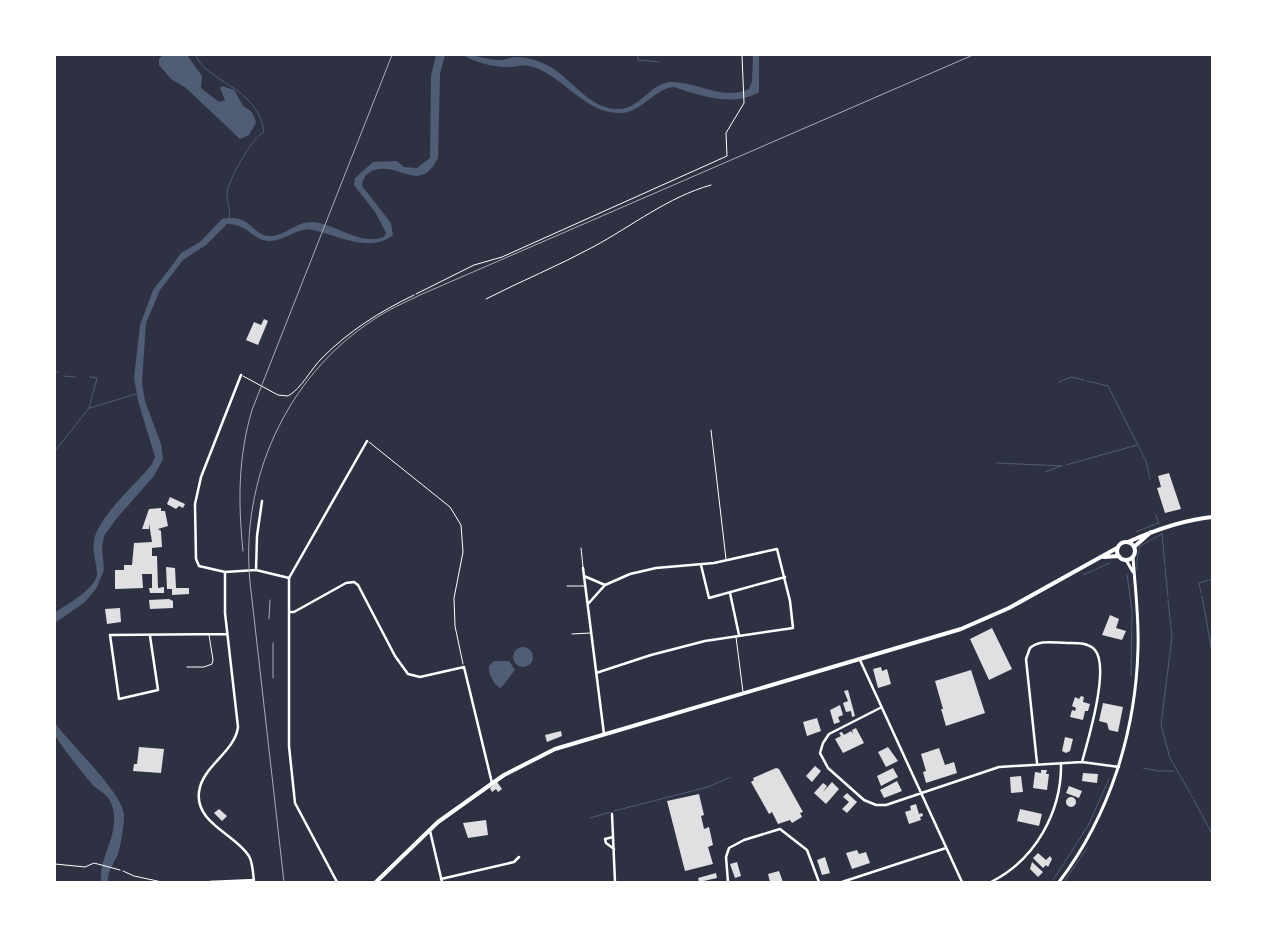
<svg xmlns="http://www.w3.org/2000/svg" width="1267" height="937" viewBox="0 0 1267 937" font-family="Jost,sans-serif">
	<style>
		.water { fill: #4f5d75 }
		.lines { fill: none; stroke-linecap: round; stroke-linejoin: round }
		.stream { stroke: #4f5d75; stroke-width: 1 }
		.building { fill: #e0e0e3 }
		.path { stroke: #fff; stroke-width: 1 }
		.service { stroke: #fff; stroke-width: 1 }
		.minor { stroke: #fff; stroke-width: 2.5 }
		.secondary { stroke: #fff; stroke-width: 3 }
		.primary { stroke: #fff; stroke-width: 4 }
		.rail { stroke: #abadb3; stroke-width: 1 }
	</style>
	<rect width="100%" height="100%" fill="#2d3142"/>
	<path class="water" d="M163,55h24l15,21 -1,12 18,14 6,-2 -5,-12 2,-2 12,4 10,17c8,3 10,8 12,16l-7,12 -9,4 -54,-51 -15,-9 -12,-14v-6z
		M436,55h9l-5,19 -2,84c-19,38 -39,2 -66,13 -7,3 -9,8 -10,15l29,37 2,12c-23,19 -55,0 -81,-5 -15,-3 -28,12 -44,11 -16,-1 -19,-17 -41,-17l-21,21 -23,15 -23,30 -14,33 -4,60 3,18 16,43 2,15 -9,17 -37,42 -13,18 -2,12 2,22 -8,19 -11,13 -30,21v-11c11,-6 42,-25 42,-38 -1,-17 -8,-28 1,-45 12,-23 38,-45 54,-65l3,-7 -17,-56 -4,-23 6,-53 13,-35 18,-23 10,-14 19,-11 22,-23c30,-6 29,17 48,17 16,0 26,-15 43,-14 23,2 47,24 71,15l2,-4 -11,-21 -21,-27 1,-7 18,-16 24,-1 7,6 13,1 13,-10 1,-82z
		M463,55c13,0 25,5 38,5 5,0 10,-3 15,-3 10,0 20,3 29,7 25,11 43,46 74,45 21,0 32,-27 53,-27 27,0 50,19 77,7l3,-8 1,-26h6v37c-26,16 -59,3 -86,-5l-5,1c-18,6 -30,27 -51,25 -35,-2 -54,-38 -87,-47 -6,-2 -12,0 -19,1 -14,1 -36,-4 -48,-12z
		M513 657a10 10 0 1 1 20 0a10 10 0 1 1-20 0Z
		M494,661h15l6,9 -14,18c-7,-2 -13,-15 -12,-22z
		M55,723c15,21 68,70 69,92 0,12 -3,28 -6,39 -4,10 -11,17 -10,28h-7c-3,-26 22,-51 10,-79 -3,-8 -9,-10 -16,-16 -6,-5 -37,-45 -40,-52 -1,-3 0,-8 0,-12z"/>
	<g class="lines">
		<path class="stream" d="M196,55c6,25 63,32 68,77 -11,4 -38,51 -37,63 0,10 4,12 2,23
			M638,55v5l22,2
			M55,372h3
			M63,376l12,1
			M1087,381l21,5 38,75 4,18
			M1059,382l12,-5 13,3
			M90,408l46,-14
			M55,451l34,-43 8,-30 -7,-1
			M997,463l66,3
			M1066,465l71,-20
			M1045,472l16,-6
			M1156,515l3,9
			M1136,532l22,-9
			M1162,533l3,33
			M1165,568l3,29
			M1137,570v-10l3,-14 22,-12
			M1127,574l5,37 -1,65
			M1083,575l27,-12
			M1201,593l-2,-10 13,-4
			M1202,596l10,56
			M1168,600l4,37 -11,88 9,33 23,40
			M1143,768l16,3h15
			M1194,800l18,34
			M614,811l94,-24 23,-10
			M590,818l21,-6
			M1052,882l37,-58 20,-45
			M1064,882l23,-34"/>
	</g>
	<path class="building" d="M264,319l4,2 -10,24 -12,-5 8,-18 7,3z
		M1169,473l12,36 -16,4 -8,-25 4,-1 -3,-11z
		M170,497l15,7 -2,4 -4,-2 -3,3 -9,-5z
		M161,508v3h4l3,15 -10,3 3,2 1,16 -10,1v8h5l1,32 6,-1v6h-14l-1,-5h3v-14h-10l1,14 -28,1v-19h9v-5h8l2,-22 18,-1 -3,-19v6h-7l7,-20z
		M166,567l9,1 1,20h13v6l-17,1v-6h-5z
		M169,599l4,2v7l-23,1 -1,-9z
		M120,608l1,14 -14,2 -2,-15z
		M1110,615l9,4 -3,9 10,3 -4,9 -20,-5z
		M992,628l20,41 -23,11 -19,-41z
		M881,667l1,4 5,-2 4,15 -13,4 -5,-19z
		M971,670l14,43 -39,13 -5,-17h2l-8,-28z
		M848,690l7,26 -3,1 -1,-6 -5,1 -3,-9 5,-2 -4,-10z
		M1081,696l3,1 -1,5 7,2 -2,7h-3l-2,9 -13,-3 2,-7 3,1 1,-3 -4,-2 3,-9 4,2z
		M1103,703l20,4 -5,25 -9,-2 -2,-7 -8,-2z
		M840,705l3,10 -5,2 2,5 -6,2 -4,-14z
		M817,718l4,13 -14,5 -4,-14z
		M856,728l8,15 -21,10 -8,-14 6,-3 -2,-3 3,-1 2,3 7,-4 2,3 -1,-4z
		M561,731l1,5 -15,6 -2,-7z
		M1065,737l8,2 -3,12 -4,2 -4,-2z
		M139,747l25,2 -3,24 -28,-2 1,-7h3z
		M888,747l10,14 -12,6 -8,-15z
		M939,748l6,17 9,-3 3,11 -31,10 -3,-11 3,-1 -5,-17z
		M815,766l6,5 -9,11 -6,-6z
		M776,768l3,1 24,43 -3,1 2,4 -10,6 -2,-3 -12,4 -6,-12 -3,2 -18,-32 3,-2 -1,-2z
		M893,768l5,9 -17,9 -4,-10z
		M1041,770h6l-1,4h3l-2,16 -14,-2 2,-16 6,1z
		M1083,773l15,1 -1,9 -15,-2z
		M1021,776l2,16 -12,1 -1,-16z
		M897,781l5,10 -18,7 -4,-8z
		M497,782l5,7 -4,3 -2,-3 -4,3 -2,-4z
		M832,782l7,7 -13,15 -12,-11 9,-10 4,3 -4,6z
		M1069,786l13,5 -3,7 -13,-5z
		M847,793l10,9 -10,11 -5,-4 7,-7 -6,-5z
		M699,794l5,21 -3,1 3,13 5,-2 4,18 -5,2 5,17 -28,7 -18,-70z
		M1066 802a5 5 0 1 1 10 0a5 5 0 1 1-10 0Z
		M916,804l3,10 3,-1 1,3 -3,1 1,3 -12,4 -4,-12 6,-2 -1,-4z
		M219,809l8,7 -5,5 -8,-8z
		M1020,809l22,5 -3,12 -22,-5z
		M486,820l2,15 -20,3 -5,-15z
		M857,850l2,4 7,-2 4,11 -18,6 -6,-16z
		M1038,853l8,7 4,-4 2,3 -4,8 -2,-2 -3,3 -10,-10z
		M825,857l5,16 -8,2 -5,-15z
		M737,862l4,14 -6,2 -5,-14z
		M1032,862l11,10 -5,5 -8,-8z
		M779,871l4,11h-13l-2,-8z
		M716,873l1,5 -18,4 -1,-4z"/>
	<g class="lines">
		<path class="path" d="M416,294l58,-29 28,-8 225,-101 -1,-23 18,-30 -2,-48
			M486,299c35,-18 72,-33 107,-52 39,-21 75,-50 118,-62
			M369,442l81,65 11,18 2,27 -9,46 1,28 8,38
			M55,864l30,3 9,-4 26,7"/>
		<path class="service" d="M243,376l35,19 10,1c14,-8 22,-26 34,-38 27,-27 57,-46 92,-63
			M711,430l15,129
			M581,548l2,19
			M567,586h18
			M572,634l18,-1
			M736,637l7,55
			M187,667h17l8,-3 1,-4 -4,-25
			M123,871l11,5 28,6"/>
		<path class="minor" d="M241,375l-40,102 -6,27 1,55 3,7 26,6 31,-2 33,8
			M701,565l8,33 76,-21
			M583,568l21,166
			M256,570l1,-34 5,-35
			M225,572v41l13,114c-3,25 -36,39 -39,65 -4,31 36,42 50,64 4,7 4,18 5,26
			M584,576l21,9
			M730,593l9,42
			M588,604l17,-19 25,-11 26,-6 58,-5 63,-14 13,52 3,27 -88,13 -54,14 -55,18
			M289,612h5l52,-29 8,-1 4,3 37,71 13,18 12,3 44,-10 28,116
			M150,636l8,54 -39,9 -9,-64 117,-1
			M860,660l102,222
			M880,708l-51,26 -6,9 -3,10 8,15 36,32 12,5h10l113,-38 83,-5 37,5
			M1037,763l-11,-104 4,-11c10,-9 24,-5 37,-5 9,0 21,-1 28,7 15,18 -7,90 -13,112
			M612,814l3,68
			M430,831l12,51
			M613,837l-8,2 1,4 8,6
			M441,879l73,-17 5,-5
			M210,882l44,-2
			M337,882l-42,-79 -6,-57v-168l78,-137
			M728,882l-2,-25 3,-9 15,-8 36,-11 27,21 12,32
			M842,882l104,-34
			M991,882c44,-22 71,-70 70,-119"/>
		<path class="secondary" d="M1126,560l7,12
			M1059,882c51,-67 77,-151 79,-234 1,-31 -3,-61 -5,-91"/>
		<path class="primary" d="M1117 551a9 9 0 1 1 18 0a9 9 0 1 1-18 0Z
			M1128,542c27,-12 54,-22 84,-25
			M1134,547l17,-15
			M1104,557l15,-1
			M376,882l62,-60 66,-47 51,-26 406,-120 48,-21 108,-60"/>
		<path class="rail" d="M243,551c-5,-49 -5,-94 9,-141l140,-355
			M269,619l1,-19
			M273,643v35
			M284,882l-34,-300c-10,-102 36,-205 123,-262 14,-10 31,-17 47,-25l553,-240"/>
	</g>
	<rect width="1267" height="937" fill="none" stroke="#ffffff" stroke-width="112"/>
</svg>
